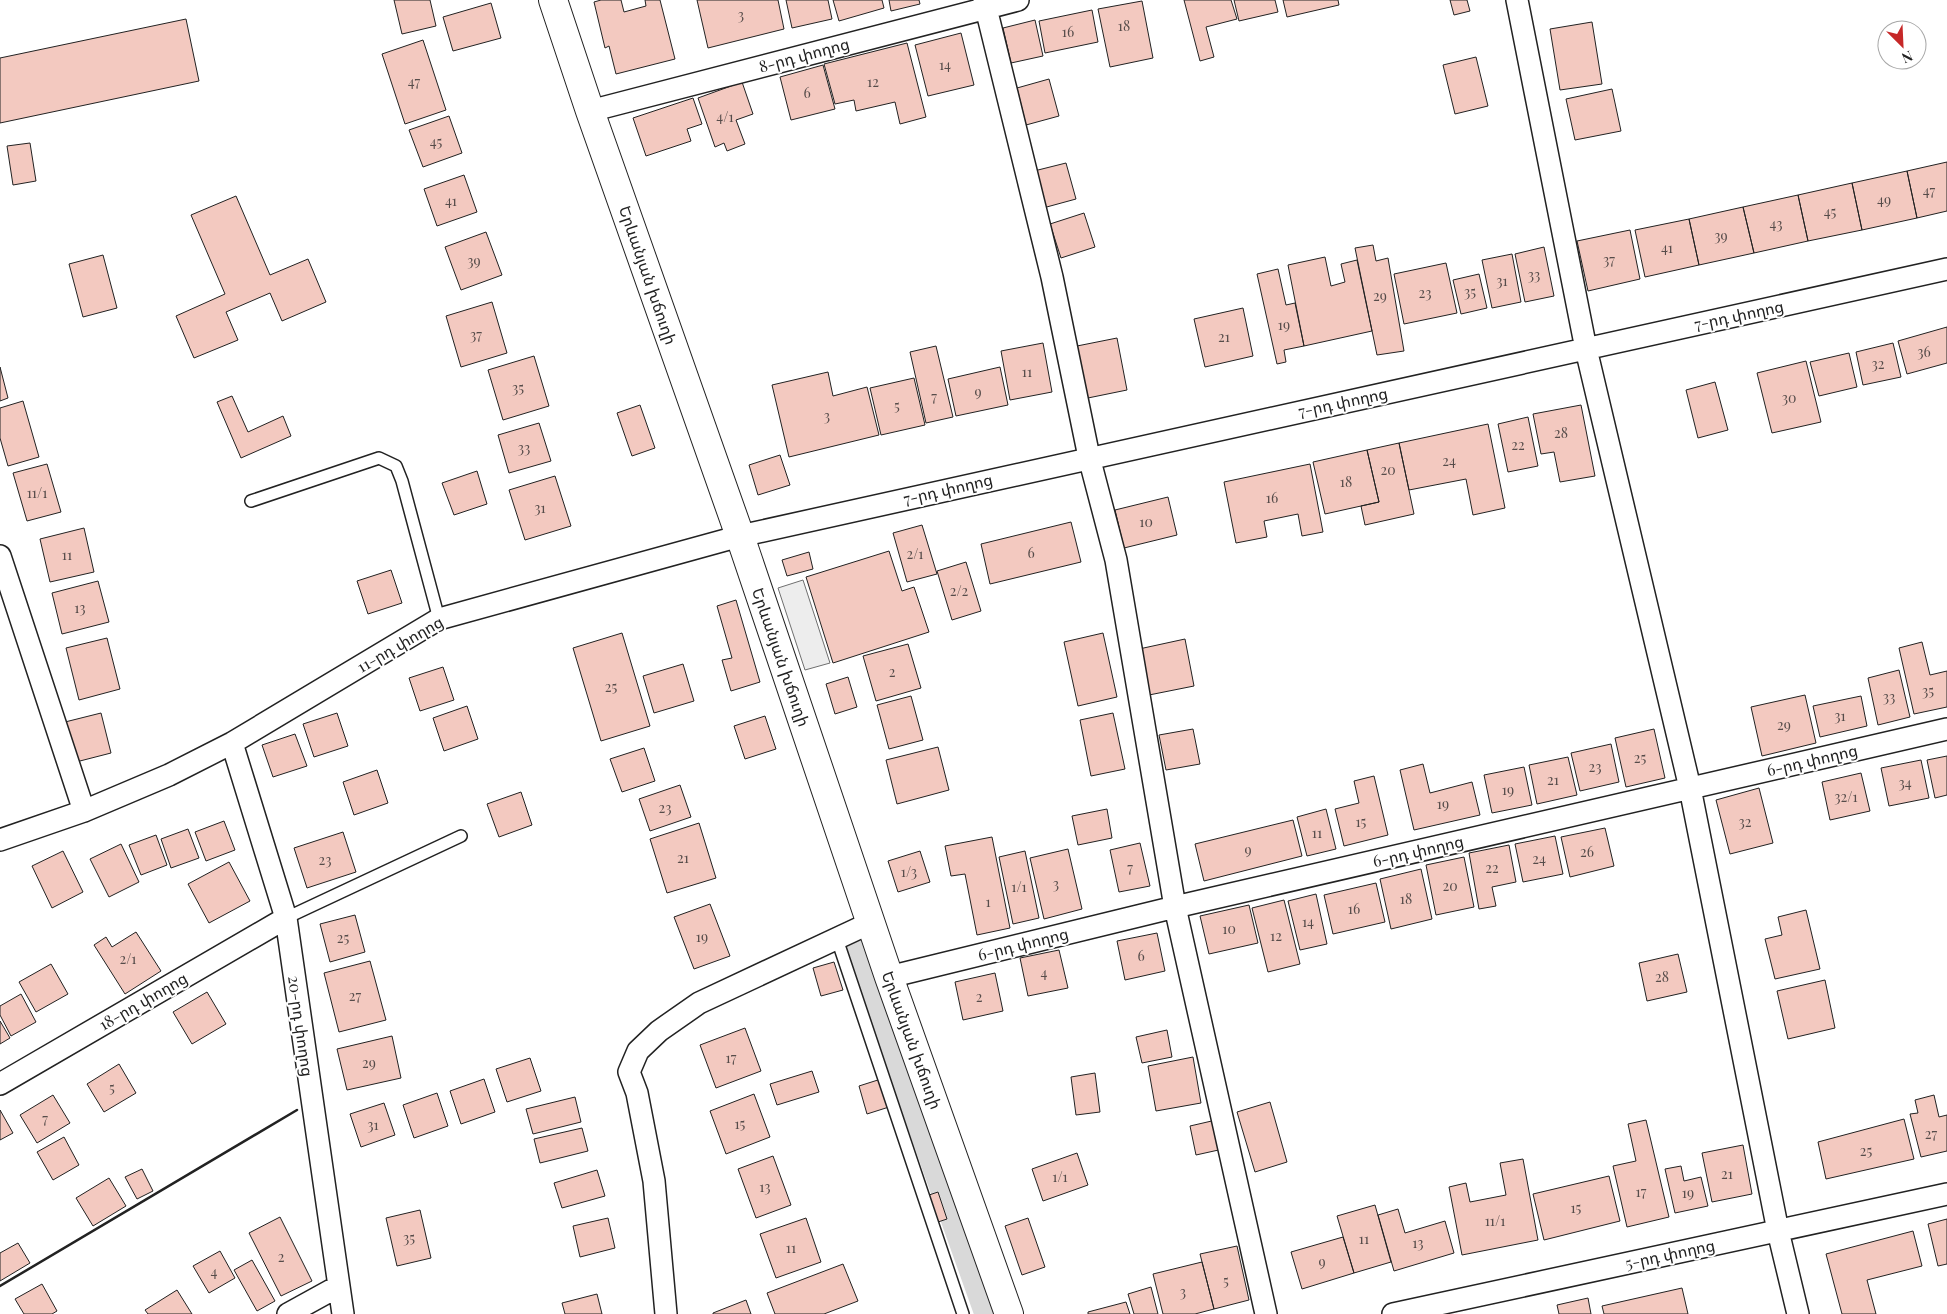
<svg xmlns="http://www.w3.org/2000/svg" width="1947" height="1314" viewBox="0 0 1947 1314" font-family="'Playfair Display','Noto Sans Armenian',serif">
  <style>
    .parking { fill: #ededed; stroke: #6f6f6f }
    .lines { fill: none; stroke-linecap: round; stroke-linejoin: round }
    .canal { stroke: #d9d9d9; stroke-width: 25 }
    .building { fill: #f3c9c0; stroke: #222 }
    .service-casing { stroke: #222; stroke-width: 14 }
    .minor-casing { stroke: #222; stroke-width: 24 }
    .primary-casing { stroke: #222; stroke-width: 30 }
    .service { stroke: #fff; stroke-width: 11 }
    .minor { stroke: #fff; stroke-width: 21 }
    .primary { stroke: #fff; stroke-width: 28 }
    .wall { stroke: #222; stroke-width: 2.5 }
    .labels { text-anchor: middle; stroke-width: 4; stroke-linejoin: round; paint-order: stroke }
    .number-label { font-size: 14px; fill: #564c4a }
    .street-label { font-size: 16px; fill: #222; stroke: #fff }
  </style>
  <rect width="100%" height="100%" fill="#fff"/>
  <path class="parking" d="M803,580L830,663L805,670L778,588Z"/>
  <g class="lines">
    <path class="canal" d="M855,943L987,1314"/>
  </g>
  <path class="building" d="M394,0H430L436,26L402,34Z
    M601,0H621L624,12L646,6L645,0H660L675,59L616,74L609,46L605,48L594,2Z
    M697,0H778L784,29L708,48Z
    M786,0H828L832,19L792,28Z
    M833,0H882L884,8L839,21Z
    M889,0H919L920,4L891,11Z
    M1184,0H1231L1237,19L1206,27L1214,57L1200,61Z
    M1234,0H1275L1278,12L1239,21Z
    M1283,0H1338L1339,5L1287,17Z
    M1450,0H1467L1470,11L1454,15Z
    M1142,1L1153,58L1110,67L1098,9Z
    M491,3L501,38L453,51L443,17Z
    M1092,10L1098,42L1045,53L1039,21Z
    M186,19L199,81L0,123V58Z
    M1035,20L1043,56L1011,63L1003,28Z
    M1592,22L1602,84L1560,90L1550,29Z
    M961,33L974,85L928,96L915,45Z
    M423,40L446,110L405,124L382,54Z
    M907,43L926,117L900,124L895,102L856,111L854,100L835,104L824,64Z
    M1476,57L1488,106L1455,114L1443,65Z
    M823,65L835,109L791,120L780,77Z
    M1049,79L1059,116L1026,125L1017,88Z
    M742,82L753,114L736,120L745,144L727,151L724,143L715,147L698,98Z
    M1612,89L1621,131L1575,140L1566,99Z
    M693,98L702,124L687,129L691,141L646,156L633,118Z
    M449,116L462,153L423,167L409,130Z
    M30,143L36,181L13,185L7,146Z
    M1947,162V211L1917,218L1907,171Z
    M1066,163L1076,199L1043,208L1034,171Z
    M1907,171L1917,218L1862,230L1852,183Z
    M464,175L477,212L437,226L424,189Z
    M1852,183L1862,230L1808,241L1798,195Z
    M1798,195L1808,241L1754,253L1743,207Z
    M236,196L270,275L308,259L326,302L282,321L270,293L226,312L238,340L194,358L176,316L225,294L191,215Z
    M1743,207L1754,253L1699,265L1689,219Z
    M1084,213L1095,247L1061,258L1050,224Z
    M1689,219L1699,265L1645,277L1635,230Z
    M1630,230L1640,279L1588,291L1577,241Z
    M486,232L502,275L461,290L445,247Z
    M1373,245L1376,261L1388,258L1404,351L1377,355L1355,248Z
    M1544,247L1554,296L1525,302L1515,254Z
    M1512,254L1521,302L1492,308L1482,260Z
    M103,255L117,308L83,317L69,264Z
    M1325,257L1331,286L1345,282L1341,264L1357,260L1372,331L1304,346L1288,265Z
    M1446,263L1457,313L1404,324L1394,274Z
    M1278,269L1286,305L1295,303L1304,346L1284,350L1286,362L1277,364L1257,274Z
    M1479,274L1487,308L1461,314L1453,280Z
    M492,302L507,353L461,367L446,316Z
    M1243,308L1253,356L1205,367L1194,319Z
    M1947,327V363L1907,374L1898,341Z
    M1117,338L1127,390L1083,399L1072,347Z
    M1043,343L1052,392L1010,400L1001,351Z
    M1893,343L1901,377L1863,385L1856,352Z
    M936,346L953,417L926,423L910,352Z
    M1849,353L1857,387L1819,396L1810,362Z
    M534,356L549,406L503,420L488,370Z
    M1806,361L1821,422L1772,433L1757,373Z
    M0,367L8,398L0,401Z
    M1000,367L1008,405L956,416L948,379Z
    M828,372L833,396L867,387L879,435L789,457L772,385Z
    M914,378L925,425L881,435L870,388Z
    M1715,382L1728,430L1698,438L1686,390Z
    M232,396L248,432L283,416L291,436L241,458L217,402Z
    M23,401L39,457L8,466L0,438V408Z
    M640,405L655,448L632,456L617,413Z
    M1581,405L1595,476L1560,482L1554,452L1541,454L1533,414Z
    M1528,417L1538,466L1508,472L1498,424Z
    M539,423L551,461L509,473L498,435Z
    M1488,424L1505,508L1473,515L1466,479L1409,490L1399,443Z
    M1399,443L1414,514L1365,525L1361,506L1379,502L1367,450Z
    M1367,450L1379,502L1325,514L1313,462Z
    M780,455L790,485L758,495L749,465Z
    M47,464L61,512L27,521L13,473Z
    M1310,464L1323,532L1302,536L1298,514L1264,521L1267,537L1236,543L1224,482Z
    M477,471L487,504L454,515L442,483Z
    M555,476L571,526L525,540L509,490Z
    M1168,497L1177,535L1124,548L1115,510Z
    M1071,522L1081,562L990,584L981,544Z
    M922,525L937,574L907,582L893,533Z
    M84,528L94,572L50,582L40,539Z
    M889,551L902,591L914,587L929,632L833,663L806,577Z
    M809,552L813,569L787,576L782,560Z
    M966,562L981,611L952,620L937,571Z
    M391,570L402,603L368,614L357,581Z
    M98,581L109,622L62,634L52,593Z
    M736,600L760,682L731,691L722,660L732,658L717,606Z
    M622,633L650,726L601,741L573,648Z
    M1103,633L1117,697L1078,706L1064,642Z
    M107,638L120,689L79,700L66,648Z
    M1185,639L1194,686L1149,695L1139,649Z
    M1922,642L1930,675L1947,671V707L1914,714L1899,648Z
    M908,644L921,688L876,701L863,656Z
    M683,664L694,701L654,713L643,676Z
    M443,667L454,700L420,711L409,678Z
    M1899,670L1910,717L1878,725L1868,678Z
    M848,677L857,707L835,714L826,684Z
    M1805,695L1816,743L1762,756L1751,707Z
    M911,696L923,740L889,749L877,705Z
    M1861,696L1867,726L1820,737L1813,706Z
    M467,706L478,739L444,751L433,718Z
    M101,713L111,753L76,762L65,722Z
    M337,713L348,746L314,757L303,724Z
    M1113,713L1125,769L1091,776L1080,720Z
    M765,716L776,749L745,759L734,726Z
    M1193,729L1200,764L1166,770L1159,735Z
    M1654,729L1665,778L1626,787L1615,738Z
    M295,734L307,766L273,777L262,745Z
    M1611,744L1619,782L1580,791L1571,753Z
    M938,747L949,790L897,804L886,760Z
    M644,748L655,781L622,792L610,759Z
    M1947,756V795L1935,798L1927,760Z
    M1568,757L1577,795L1537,804L1529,765Z
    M1921,760L1929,798L1889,806L1881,768Z
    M1423,764L1430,793L1472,782L1480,815L1414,830L1400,770Z
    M1524,767L1532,805L1492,813L1484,775Z
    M377,770L388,803L354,815L343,782Z
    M1861,773L1870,811L1830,820L1822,782Z
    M1374,776L1388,835L1344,846L1335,809L1359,803L1354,781Z
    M680,785L691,817L650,831L639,799Z
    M1759,788L1773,843L1730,854L1716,800Z
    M521,792L532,825L499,837L487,804Z
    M1107,809L1112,838L1078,845L1072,816Z
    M1326,809L1336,849L1307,856L1297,817Z
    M1293,820L1302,856L1204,881L1195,844Z
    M224,821L235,850L206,861L195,832Z
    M699,823L716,878L667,893L650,839Z
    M1605,828L1614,866L1570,877L1561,837Z
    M188,829L199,858L171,868L161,839Z
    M343,832L356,872L307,888L294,848Z
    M156,835L167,865L141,875L129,845Z
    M1555,836L1563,874L1523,882L1515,844Z
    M992,837L1010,928L977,935L965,874L951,876L945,846Z
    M1140,843L1150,886L1119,892L1110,850Z
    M121,844L139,882L109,897L90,859Z
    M1509,845L1516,882L1492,887L1496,906L1479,909L1469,853Z
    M1068,849L1082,909L1044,919L1030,858Z
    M63,851L83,892L52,908L32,866Z
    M920,851L930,882L898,892L888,861Z
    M1025,851L1039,918L1013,924L999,857Z
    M1464,857L1474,907L1436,915L1426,865Z
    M229,862L250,901L209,923L188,884Z
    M1421,869L1432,919L1391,929L1380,879Z
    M1376,883L1385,922L1333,934L1324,895Z
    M1316,894L1327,944L1300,950L1288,901Z
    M1284,900L1300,964L1268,972L1252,908Z
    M710,904L730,956L694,969L674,917Z
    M1249,905L1258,943L1209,954L1200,916Z
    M1806,910L1820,969L1775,979L1765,939L1782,935L1778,917Z
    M355,915L365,952L330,962L320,924Z
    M136,932L161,971L125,994L94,945L106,937L112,947Z
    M1157,933L1165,971L1125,980L1117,941Z
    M1059,950L1068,988L1028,996L1020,958Z
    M1678,954L1687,992L1647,1001L1639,963Z
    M370,961L386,1020L339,1032L324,973Z
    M834,962L843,990L821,996L813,968Z
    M51,964L68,994L36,1012L19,982Z
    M995,973L1003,1011L963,1020L955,982Z
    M1825,980L1835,1028L1788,1039L1777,991Z
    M207,992L226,1024L192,1044L173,1012Z
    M21,994L36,1022L11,1036L0,1015V1006Z
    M0,1021L10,1038L0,1044Z
    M745,1028L761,1071L716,1088L700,1045Z
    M1167,1030L1172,1057L1142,1063L1136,1037Z
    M392,1036L401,1078L347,1090L337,1049Z
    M1193,1057L1201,1103L1156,1111L1148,1066Z
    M530,1058L541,1091L507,1102L496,1069Z
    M119,1064L136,1093L104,1112L87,1084Z
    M812,1071L819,1092L777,1105L770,1084Z
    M1095,1073L1100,1112L1076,1115L1071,1077Z
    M484,1079L495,1112L461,1124L450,1091Z
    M881,1079L889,1107L867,1114L859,1086Z
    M437,1093L448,1126L414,1138L403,1105Z
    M754,1094L770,1137L726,1154L710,1111Z
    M53,1095L70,1123L37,1143L20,1115Z
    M1934,1095L1939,1117L1947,1115V1151L1921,1157L1910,1114L1918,1113L1915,1100Z
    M575,1097L581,1122L533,1134L526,1109Z
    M1270,1102L1287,1162L1255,1172L1237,1112Z
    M384,1103L395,1135L361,1147L350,1114Z
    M0,1110L13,1133L0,1140Z
    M1904,1119L1914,1159L1826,1179L1818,1142Z
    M1216,1120L1223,1149L1196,1155L1190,1126Z
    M1646,1120L1669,1217L1627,1227L1613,1166L1636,1161L1628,1124Z
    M582,1128L588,1151L540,1163L534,1139Z
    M64,1137L79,1165L53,1180L37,1152Z
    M1743,1145L1752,1194L1712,1202L1702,1153Z
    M1077,1153L1088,1185L1043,1201L1032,1169Z
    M773,1156L791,1205L756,1218L738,1169Z
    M1523,1159L1538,1240L1462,1255L1449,1187L1466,1183L1470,1202L1506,1195L1500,1163Z
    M1681,1166L1684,1181L1701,1177L1708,1206L1675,1213L1665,1169Z
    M142,1169L153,1191L137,1199L125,1177Z
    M597,1170L605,1196L562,1208L554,1183Z
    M1609,1176L1620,1221L1544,1240L1533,1194Z
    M109,1178L126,1206L93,1226L76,1198Z
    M938,1192L947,1219L935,1223L926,1196Z
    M1375,1205L1391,1262L1354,1273L1337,1216Z
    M1398,1209L1405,1233L1445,1221L1454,1253L1394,1271L1378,1215Z
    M420,1210L431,1258L397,1266L386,1218Z
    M280,1217L312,1281L281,1296L249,1233Z
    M608,1218L615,1248L580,1257L573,1226Z
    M806,1218L821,1262L776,1278L760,1234Z
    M1028,1218L1045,1267L1022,1275L1005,1226Z
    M1947,1219V1264L1938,1266L1928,1224Z
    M1913,1231L1922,1266L1867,1280L1876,1314H1842L1826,1254Z
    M1343,1237L1354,1273L1302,1289L1291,1252Z
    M18,1243L30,1263L0,1281V1253Z
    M1237,1246L1249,1300L1214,1309L1200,1254Z
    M220,1251L235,1278L209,1293L193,1266Z
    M252,1260L275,1301L257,1311L234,1270Z
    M1202,1262L1214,1309L1195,1314H1163L1153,1274Z
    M843,1264L858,1301L824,1314H775L767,1293Z
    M42,1284L57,1311L52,1314H24L15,1299Z
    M1151,1287L1158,1314H1134L1128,1294Z
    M1682,1288L1688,1314H1604L1602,1306Z
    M177,1290L192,1314H148L145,1310Z
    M597,1294L602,1314H565L562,1303Z
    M1588,1298L1591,1314H1559L1557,1305Z
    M746,1300L751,1314H713V1313Z
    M1126,1302L1130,1314H1088V1312Z"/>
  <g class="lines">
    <g class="service-casing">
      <path id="service" d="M251,501L379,458L396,466L402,481L439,619
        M286,918L461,836
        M837,939L963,1314"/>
    </g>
    <g class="minor-casing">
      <path id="minor" d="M984,0L1052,277L1089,457L1116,560L1175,907L1266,1314
        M1517,0L1586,349L1690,788L1778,1231L1798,1314
        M590,111L1018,0
        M0,556L84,811
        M232,743L286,918L343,1314
        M0,840L84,811L169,775L232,743L439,619L740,536L1947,269
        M889,977L1175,907L1947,729
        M0,1084L286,918
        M288,1314L337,1287
        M666,1314L654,1181L637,1093L629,1072L638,1051L659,1031L699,1003L870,923
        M1393,1314L1947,1194"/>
    </g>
    <g class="primary-casing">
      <path id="primary" d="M553,0L590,111L740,536L889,977L1009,1314"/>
    </g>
    <use href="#service" class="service"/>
    <use href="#minor" class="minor"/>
    <use href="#primary" class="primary"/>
    <path class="wall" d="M0,1286L297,1110"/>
  </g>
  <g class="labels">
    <g class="number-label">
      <text x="741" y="20">3</text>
      <text x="1124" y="31">18</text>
      <text x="1068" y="37">16</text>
      <text x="945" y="70">14</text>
      <text x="414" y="87">47</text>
      <text x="873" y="87">12</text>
      <text x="807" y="98">6</text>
      <text x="725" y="122">4/1</text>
      <text x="436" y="147">45</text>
      <text x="1929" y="196">47</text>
      <text x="1884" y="205">49</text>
      <text x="451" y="206">41</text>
      <text x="1830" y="217">45</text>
      <text x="1776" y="229">43</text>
      <text x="1721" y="241">39</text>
      <text x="1667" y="253">41</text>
      <text x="1609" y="265">37</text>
      <text x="474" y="266">39</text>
      <text x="1534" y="280">33</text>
      <text x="1502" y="286">31</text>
      <text x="1470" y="297">35</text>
      <text x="1425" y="298">23</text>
      <text x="1380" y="301">29</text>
      <text x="1284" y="330">19</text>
      <text x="476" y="340">37</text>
      <text x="1224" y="342">21</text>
      <text x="1924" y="357">36</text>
      <text x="1878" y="369">32</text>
      <text x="1027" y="377">11</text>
      <text x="518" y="393">35</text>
      <text x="978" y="397">9</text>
      <text x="934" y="402">7</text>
      <text x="1789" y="403">30</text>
      <text x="897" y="411">5</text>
      <text x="827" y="421">3</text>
      <text x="1561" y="438">28</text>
      <text x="1518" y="450">22</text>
      <text x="524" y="453">33</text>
      <text x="1449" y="466">24</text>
      <text x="1388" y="475">20</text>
      <text x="1346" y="487">18</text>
      <text x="37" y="498">11/1</text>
      <text x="1272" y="503">16</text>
      <text x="540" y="513">31</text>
      <text x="1146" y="527">10</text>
      <text x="1031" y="558">6</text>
      <text x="915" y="559">2/1</text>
      <text x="67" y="560">11</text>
      <text x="959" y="596">2/2</text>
      <text x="80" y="613">13</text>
      <text x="892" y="677">2</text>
      <text x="611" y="692">25</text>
      <text x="1928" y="696">35</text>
      <text x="1889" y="702">33</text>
      <text x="1840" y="721">31</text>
      <text x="1784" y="730">29</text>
      <text x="1640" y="763">25</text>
      <text x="1595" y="772">23</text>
      <text x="1553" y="785">21</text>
      <text x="1905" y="788">34</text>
      <text x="1508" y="795">19</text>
      <text x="1846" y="802">32/1</text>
      <text x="1443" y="809">19</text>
      <text x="665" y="813">23</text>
      <text x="1361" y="827">15</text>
      <text x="1745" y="827">32</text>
      <text x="1317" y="838">11</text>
      <text x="1248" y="855">9</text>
      <text x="1587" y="857">26</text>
      <text x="683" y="863">21</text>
      <text x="1539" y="864">24</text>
      <text x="325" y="865">23</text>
      <text x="1130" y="873">7</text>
      <text x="1492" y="873">22</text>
      <text x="909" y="877">1/3</text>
      <text x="1056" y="889">3</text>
      <text x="1450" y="891">20</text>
      <text x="1019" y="892">1/1</text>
      <text x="1406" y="904">18</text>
      <text x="988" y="907">1</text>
      <text x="1354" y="914">16</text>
      <text x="1308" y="927">14</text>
      <text x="1229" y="934">10</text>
      <text x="1276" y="941">12</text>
      <text x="702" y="942">19</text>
      <text x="343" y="943">25</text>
      <text x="1141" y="961">6</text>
      <text x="128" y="964">2/1</text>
      <text x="1044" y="978">4</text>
      <text x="1662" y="982">28</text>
      <text x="355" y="1001">27</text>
      <text x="979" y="1002">2</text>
      <text x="731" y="1063">17</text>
      <text x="369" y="1068">29</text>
      <text x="112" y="1093">5</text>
      <text x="45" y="1124">7</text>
      <text x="740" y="1129">15</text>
      <text x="373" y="1130">31</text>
      <text x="1931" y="1139">27</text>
      <text x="1866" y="1156">25</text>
      <text x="1727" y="1179">21</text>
      <text x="1060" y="1182">1/1</text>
      <text x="765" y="1192">13</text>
      <text x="1641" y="1197">17</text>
      <text x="1688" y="1198">19</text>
      <text x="1576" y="1213">15</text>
      <text x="1495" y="1226">11/1</text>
      <text x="409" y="1243">35</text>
      <text x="1364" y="1244">11</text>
      <text x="1418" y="1248">13</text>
      <text x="791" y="1253">11</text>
      <text x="281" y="1262">2</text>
      <text x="1322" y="1267">9</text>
      <text x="214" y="1277">4</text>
      <text x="1226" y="1286">5</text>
      <text x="1183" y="1297">3</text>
    </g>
    <g class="street-label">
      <text transform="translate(804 55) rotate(-15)" y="6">8-րդ փողոց</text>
      <text transform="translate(648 275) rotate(71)" y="6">Երևանյան խճուղի</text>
      <text transform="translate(1739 315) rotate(-12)" y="6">7-րդ փողոց</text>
      <text transform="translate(1343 402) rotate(-12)" y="6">7-րդ փողոց</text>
      <text transform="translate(948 489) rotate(-13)" y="6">7-րդ փողոց</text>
      <text transform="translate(400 644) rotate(-30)" y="6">11-րդ փողոց</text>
      <text transform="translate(781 657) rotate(71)" y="6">Երևանյան խճուղի</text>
      <text transform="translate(1812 760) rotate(-13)" y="6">6-րդ փողոց</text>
      <text transform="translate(1418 851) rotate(-13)" y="6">6-րդ փողոց</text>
      <text transform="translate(1023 944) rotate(-14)" y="6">6-րդ փողոց</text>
      <text transform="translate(143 1001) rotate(-30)" y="6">18-րդ փողոց</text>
      <text transform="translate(301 1026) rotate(82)" y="6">20-րդ փողոց</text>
      <text transform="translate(912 1040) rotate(70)" y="6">Երևանյան խճուղի</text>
      <text transform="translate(1670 1254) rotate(-12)" y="6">5-րդ փողոց</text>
    </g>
  </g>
  <g transform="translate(1902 45) rotate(156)"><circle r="24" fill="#ffffff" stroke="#a7a7a7"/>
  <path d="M0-4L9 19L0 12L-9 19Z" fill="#c62828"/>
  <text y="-8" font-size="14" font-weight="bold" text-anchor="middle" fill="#222222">N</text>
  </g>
</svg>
